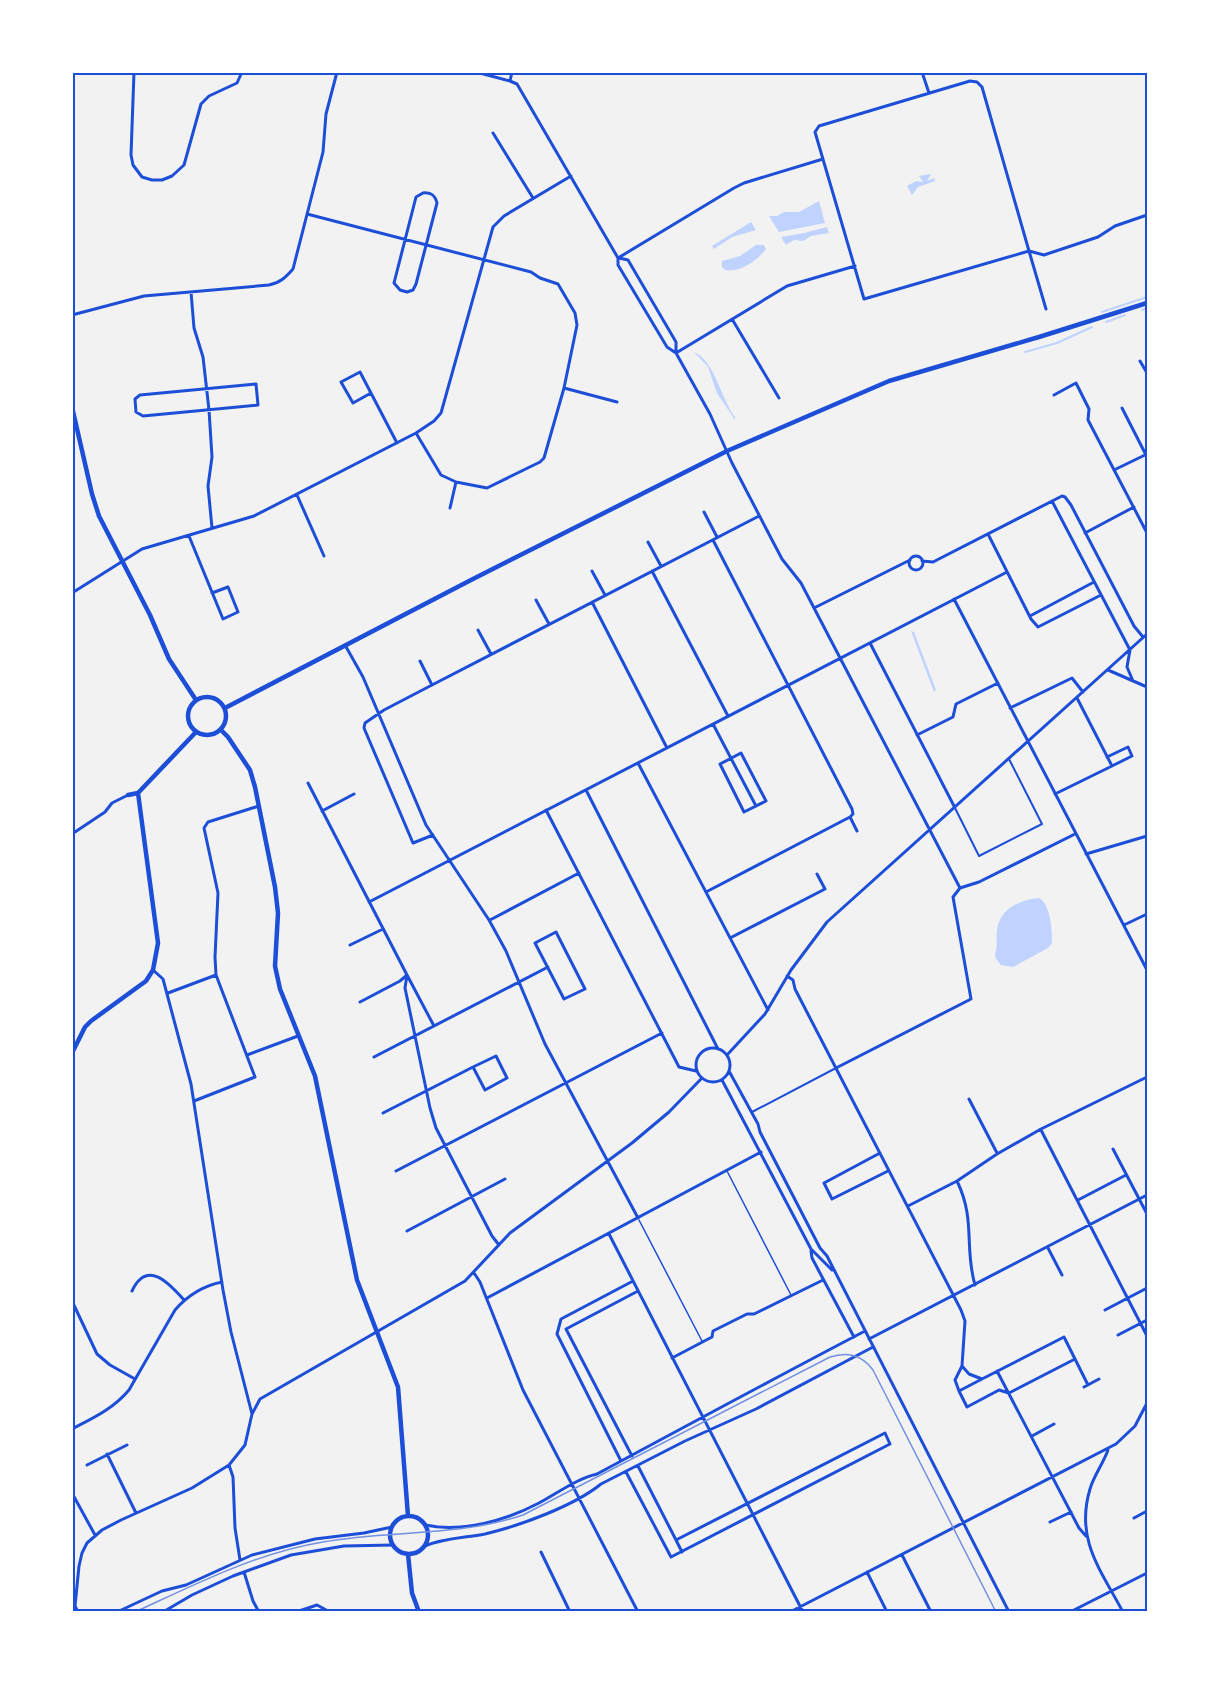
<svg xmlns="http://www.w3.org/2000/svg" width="1219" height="1684" viewBox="0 0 1219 1684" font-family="'Asap Condensed',sans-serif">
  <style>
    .water { fill: #bfd3fe }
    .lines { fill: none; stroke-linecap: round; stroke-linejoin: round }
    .stream { stroke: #bfd3fe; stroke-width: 2 }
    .service { stroke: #1d4ed8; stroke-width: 1.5 }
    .pedestrian { stroke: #1d4ed8; stroke-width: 2 }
    .minor { stroke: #1d4ed8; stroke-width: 3 }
    .tertiary { stroke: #1d4ed8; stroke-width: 4.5 }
    .secondary { stroke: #1d4ed8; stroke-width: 4.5 }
    .tram { stroke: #7290e2; stroke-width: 1.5 }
    .neatline { fill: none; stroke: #1d4ed8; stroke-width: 2 }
  </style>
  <rect width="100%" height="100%" fill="#f2f2f2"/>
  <path class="water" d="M931,174L927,181L934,178L935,181L918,187L912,195L907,186L916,181L923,182L919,176Z
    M819,201L825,223L779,232L769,216H777L784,212H799Z
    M751,222L756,230L732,237L714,249L712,246Z
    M827,227L829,233L811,236L803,241L794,240L786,245L781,237L804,233Z
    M756,245H764L766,249C757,261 740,273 725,270L722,267V261L740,256Z
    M694,352C715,361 721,399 735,417V420L717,393L708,367Z
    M911,631L914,632L936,690L934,692Z
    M1039,898C1051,904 1052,931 1052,943L1048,948L1013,967L1001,965L996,959L995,954C998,945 996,939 997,930C1000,908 1020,900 1039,898Z"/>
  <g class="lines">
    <path class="stream" d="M1142,310L1147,308
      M1102,312L1147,297
      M1106,322L1125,315
      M1025,352L1057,343L1092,327"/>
    <path class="service" d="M727,1171L791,1295
      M639,1220L702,1341"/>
    <path class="pedestrian" d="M955,808L979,856L1042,824L1009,759
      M752,1112L836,1068"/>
    <path class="minor" d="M134,72L131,155L133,165L142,177L152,180H162L172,176L184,165L201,104L209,96L237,83L242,72
      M476,72L510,81
      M512,72L510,81L517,84L618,258V265L667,347L676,353L710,414L732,463L771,538L782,559L801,583L960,888
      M922,72L929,93
      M970,81L977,82L982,87L1029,251L864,299L815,132L819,126Z
      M493,133L533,198
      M423,193C431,192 435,195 437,203L416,284L413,290L407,292L400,290L394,283L416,197Z
      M307,214L531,272L540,278L558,284L575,313L577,325L564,388L544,458L540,462L487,488L456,482L441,475L416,433
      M1029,251L1044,255L1098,237L1115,226L1147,215
      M1029,251L1046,309
      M618,258L734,188L744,183L823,159
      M619,258L628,260L676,342V353
      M191,292L194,328L203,357L209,410L212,457L208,486L212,528
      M72,315L144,296L269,285C280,283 286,277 293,269L323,152L326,114L337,72
      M732,319L779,398
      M676,353L787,286L855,266
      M1140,361L1147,373
      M1147,382V384
      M256,384L258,405L143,416L136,412L135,399L140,395Z
      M564,388L617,402
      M371,393L353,403L341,382L360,372L397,443
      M1054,395L1076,383L1089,409L1088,420L1147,533
      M1122,408L1146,455
      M1114,470L1145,455
      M297,495L324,556
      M1052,501L1130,650L1127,667L1133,681
      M450,508L456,482
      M704,512L717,537
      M1085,533L1134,507
      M988,534L1031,619L1038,627L1101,595
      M189,536L223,619L238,612L228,587L212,593
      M713,540L852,809L853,814L850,817L857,831
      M648,542L661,566
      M909 563a7 7 0 1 1 14 0a7 7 0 1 1-14 0Z
      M922,561L933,562L1062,496L1065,497L1071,505L1134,626L1143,637
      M592,571L605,595
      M652,571L728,716
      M72,593L142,549L254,516L416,433L434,421L441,413L493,227L504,216L571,176
      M954,599L1147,970
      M536,600L549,624
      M592,602L667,748
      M814,608L910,560
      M1030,616L1094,582
      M478,630L491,654
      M870,643L954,806
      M345,645L363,677L426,825L489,920L506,951L545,1044L638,1218
      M420,661L432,685
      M1108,670L1147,687
      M1010,708L1072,678L1083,692
      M713,724L756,806
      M917,735L953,717L956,704L998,683
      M741,753L766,801L744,812L720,764Z
      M1107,757L1128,747L1132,756L1112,766
      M638,763L768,1010
      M308,783L407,975L405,988L430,1108L436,1128L492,1236L499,1245
      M586,790L718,1049
      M1055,794L1112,766L1077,698
      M546,810L679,1067L696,1071
      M322,811L354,794
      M72,834L105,812L112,803L128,795
      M433,835L413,843L364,728L365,723L384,710L432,685L759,516
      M1086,854L1147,836
      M706,892L850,817
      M369,902L1007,572
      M490,920L579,873
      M1124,925L1147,914
      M556,932L585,989L564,999L535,943Z
      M730,938L825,889L817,874
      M350,945L383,929
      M787,976L793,980L795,989L961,1310L965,1321L962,1366L969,1374L982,1379L1064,1337L1075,1359L1009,1393L999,1390L967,1407L959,1391L982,1379
      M168,993L216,975
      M360,1002L400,981L407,975L434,1026
      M696 1065a17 17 0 1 1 34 0a17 17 0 1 1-34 0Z
      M247,1055L298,1036
      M727,1055L765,1014L791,970L827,922L1147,634
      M374,1057L548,967
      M836,1068L971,999L953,897L960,888L979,882L1075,834
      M729,1071L758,1124L760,1132L820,1248L827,1256L1009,1612
      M722,1080L811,1249L832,1270
      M969,1099L997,1153
      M194,1101L255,1077L216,975L215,957L218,893L204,828L208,822L259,806
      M383,1113L473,1067L485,1090L507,1078L496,1056L473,1067
      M1041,1130L1147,1336
      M1113,1149L1147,1214
      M880,1153L824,1183L832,1199L888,1171
      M396,1171L662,1033
      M957,1181C976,1220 964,1248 975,1285
      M1078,1200L1126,1175
      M908,1206L957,1181L997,1154L1041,1129L1147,1077
      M407,1231L505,1179
      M609,1234L803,1612
      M1048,1248L1062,1275
      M811,1251L812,1258L854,1337
      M474,1273L480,1282L523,1390L638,1612
      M132,1291C147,1259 169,1283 184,1300
      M487,1298L761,1152
      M72,1301L97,1354L110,1365L135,1379
      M1105,1310L1147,1288
      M1118,1335L1147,1320
      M869,1339L1147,1195
      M672,1358L712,1337L713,1331L747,1314H754L823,1280
      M1075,1359L1088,1385
      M997,1371L1079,1528L1086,1536
      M1084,1387L1099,1379
      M959,1391L955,1380L962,1366
      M252,1414L260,1399L465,1281L510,1233L632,1143L669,1112L701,1079
      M72,1429C93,1418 113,1409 129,1390L175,1310C188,1295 202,1286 222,1282
      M1032,1436L1054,1424
      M1108,1450C1103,1464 1094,1475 1090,1489C1075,1539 1100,1569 1123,1612
      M107,1454L136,1513
      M632,1456L566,1329L638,1291
      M621,1461L557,1334L561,1319L633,1281
      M87,1465L127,1445
      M229,1465L233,1477L235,1528L240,1560
      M626,1472L671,1557L890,1444L885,1433L676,1540L638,1466
      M72,1493L95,1535
      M1134,1518L1147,1511
      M1050,1522L1071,1512
      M425,1525C462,1533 507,1520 539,1503C558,1493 576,1479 597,1474C686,1426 775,1378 865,1331
      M676,1540L682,1552
      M425,1546C444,1538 465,1538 485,1534C519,1526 574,1506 601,1484L685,1441L756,1409L873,1347
      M541,1552L570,1612
      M902,1555L931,1612
      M244,1572L253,1601L259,1612
      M867,1572L887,1612
      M75,1606L78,1612
      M1074,1610L1147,1573
      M72,1612L75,1606L79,1566L82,1553L87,1543L102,1530L121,1520L192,1488L229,1465L245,1445L252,1414L231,1332L223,1290L191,1084L163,979L153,970
      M117,1612L162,1591L186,1585L252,1555L315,1539L364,1533L392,1527
      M163,1612L192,1595L233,1576L291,1555L344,1546L393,1545
      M296,1612L317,1605L330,1612
      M790,1612L1116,1444L1135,1426L1147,1403"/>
    <path class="tertiary" d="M225,708L471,580L727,451L889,381L1039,337L1147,303
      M128,795L138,793
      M72,1053L85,1027L91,1021L146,981L153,970L158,943L138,793L196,732"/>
    <path class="secondary" d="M72,407L92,494L99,516L150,615L169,659L196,700
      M188 716a19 19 0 1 1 38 0a19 19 0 1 1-38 0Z
      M221,730L228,737L250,770L255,787L275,887L278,913L275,966L280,989L315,1076L357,1280L398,1387L408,1516
      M390 1535a19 19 0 1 1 38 0a19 19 0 1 1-38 0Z
      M408,1554L412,1593L419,1612"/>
    <path class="tram" d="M135,1612C196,1584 256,1553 323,1542C390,1530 458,1537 523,1515L830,1357C848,1351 862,1355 873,1370L996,1612"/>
  </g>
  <rect width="1219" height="1684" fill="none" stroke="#ffffff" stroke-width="147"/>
  <rect x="74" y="74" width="1072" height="1536" class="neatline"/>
</svg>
